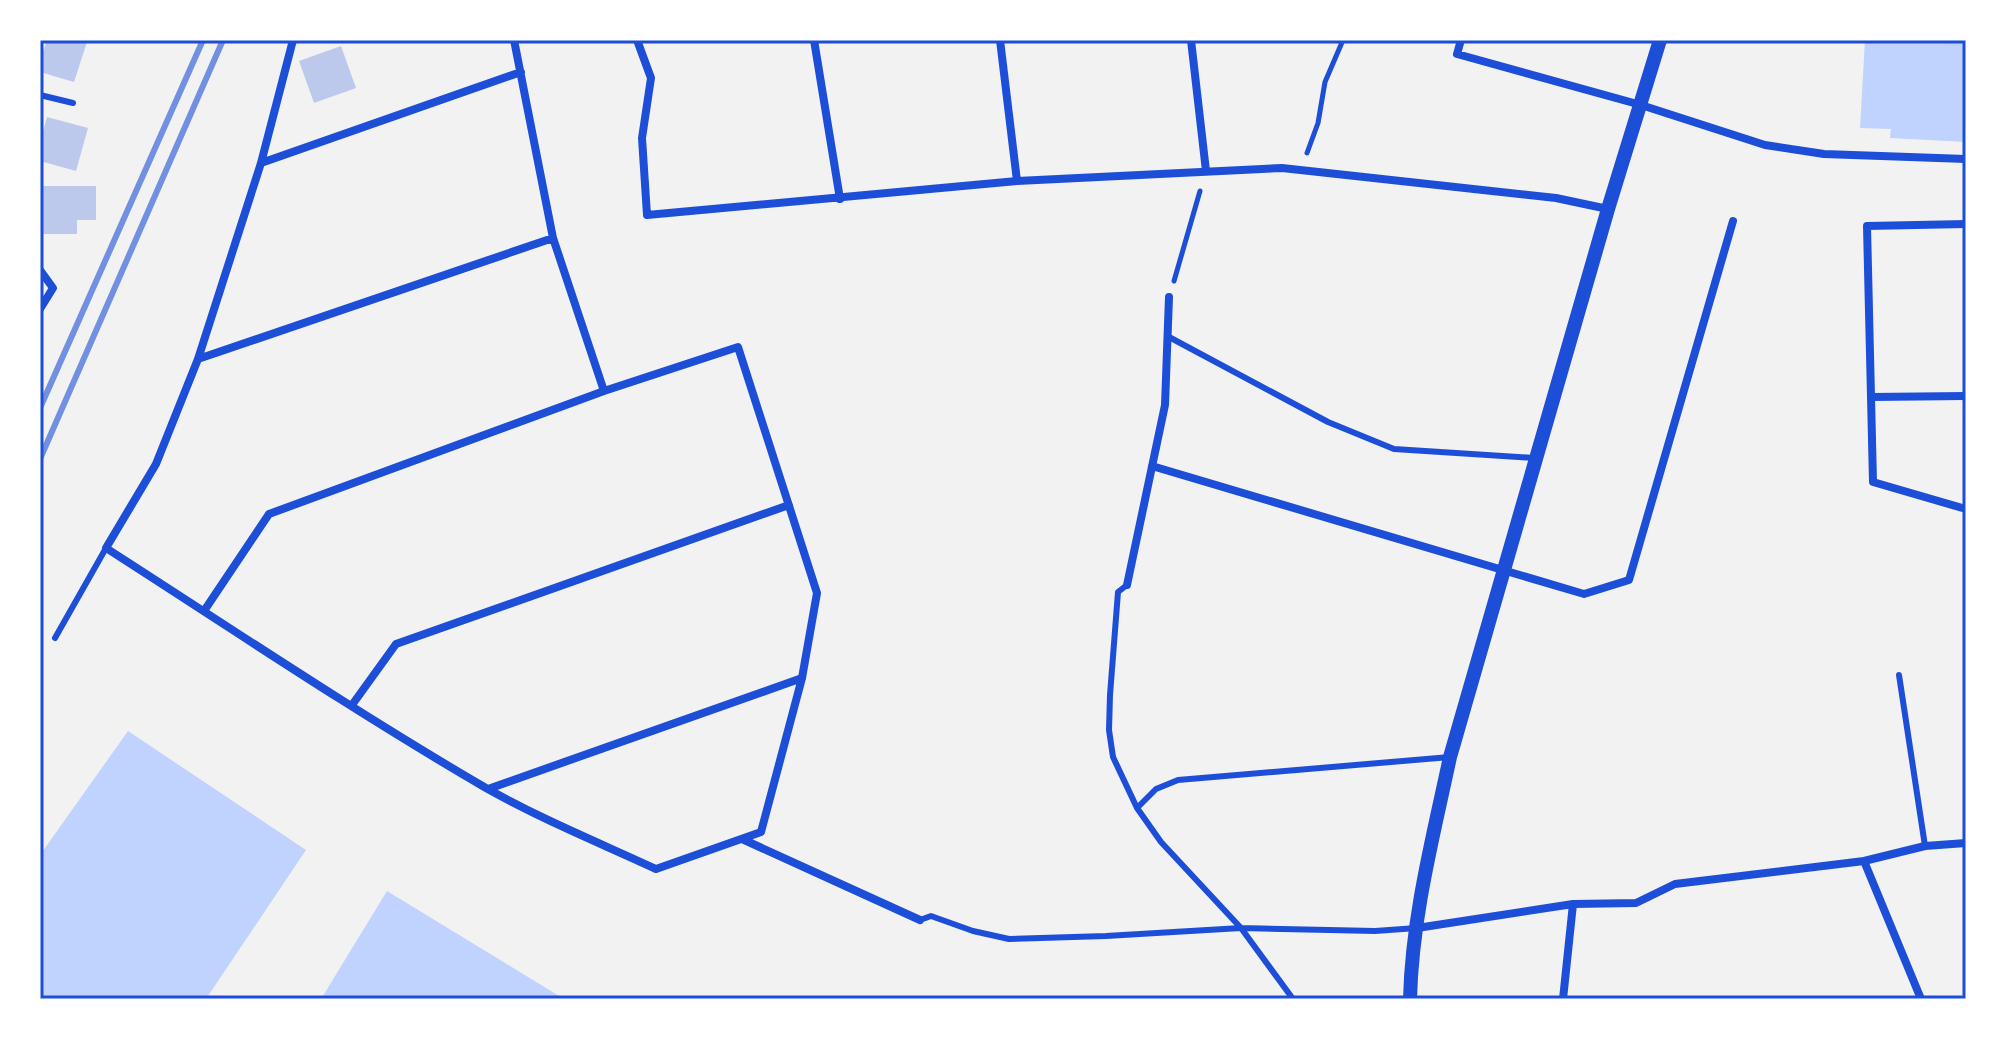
<svg xmlns="http://www.w3.org/2000/svg" width="2006" height="1039" viewBox="0 0 2006 1039" font-family="'Public Sans',sans-serif">
  <style>
    .water { fill: #bfd3fe }
    .building { fill: #bdc9ec }
    .lines { fill: none; stroke-linecap: round; stroke-linejoin: round }
    .path { stroke: #1d4ed8; stroke-width: 5 }
    .service { stroke: #1d4ed8; stroke-width: 6 }
    .minor { stroke: #1d4ed8; stroke-width: 8 }
    .tertiary { stroke: #1d4ed8; stroke-width: 14 }
    .rail { stroke: #7290e2; stroke-width: 6 }
    .neatline { fill: none; stroke: #1d4ed8; stroke-width: 3 }
  </style>
  <rect width="100%" height="100%" fill="#f2f2f2"/>
  <path class="water" d="M1865,40H1966V142L1890,138L1891,129L1860,128Z
    M128,731L306,850L206,999H40V855Z
    M387,891L564,999H321Z"/>
  <path class="building" d="M47,40L87,42L74,82L40,72V61Z
    M341,46L356,88L314,103L299,61Z
    M47,117L88,128L76,171L40,161V143Z
    M41,186H96V220H77V234H41Z"/>
  <g class="lines">
    <path class="path" d="M1307,153L1318,123L1325,82L1343,40
      M1174,281L1200,191"/>
    <path class="service" d="M40,95L73,103
      M1169,337L1328,422L1394,449L1534,458
      M1127,585L1118,592L1110,695L1109,730L1113,757L1137,808L1161,842L1241,928L1293,999
      M55,638L106,548
      M1899,675L1925,846
      M1137,808L1156,789L1178,780L1450,757
      M920,920L931,916L973,931L1009,939L1106,936L1241,928L1375,931L1417,928"/>
    <path class="minor" d="M514,40L553,238L604,391
      M637,40L651,78L642,138L647,215L1017,181L1282,168L1556,198L1608,209
      M814,40L840,199
      M1000,40L1017,181
      M1191,40L1206,171
      M1461,40L1457,54L1641,105L1765,145L1824,154L1966,159
      M261,163L521,72
      M1966,224L1867,226L1873,482L1966,509
      M40,270L53,288L40,309
      M198,359L553,238
      M1871,397L1966,396
      M1152,466L1584,594L1629,580L1733,221
      M1127,585L1165,405L1169,297
      M204,611L269,514L604,391L738,347L817,593L802,678L761,832L656,869C600,843 541,819 486,788C357,713 232,629 106,548L156,464L198,359L261,163L293,40
      M352,705L396,644L789,505
      M488,789L802,678
      M742,839L920,920
      M1864,861L1921,999
      M1417,928L1573,904L1636,903L1675,884L1864,861L1925,846L1966,843
      M1563,999L1573,904"/>
    <path class="tertiary" d="M1410,999C1412,917 1433,837 1450,757L1608,209L1660,40"/>
    <path class="rail" d="M40,408L203,40
      M40,459L223,40"/>
  </g>
  <rect width="2006" height="1039" fill="none" stroke="#ffffff" stroke-width="84"/>
  <rect x="42" y="42" width="1922" height="955" class="neatline"/>
</svg>
